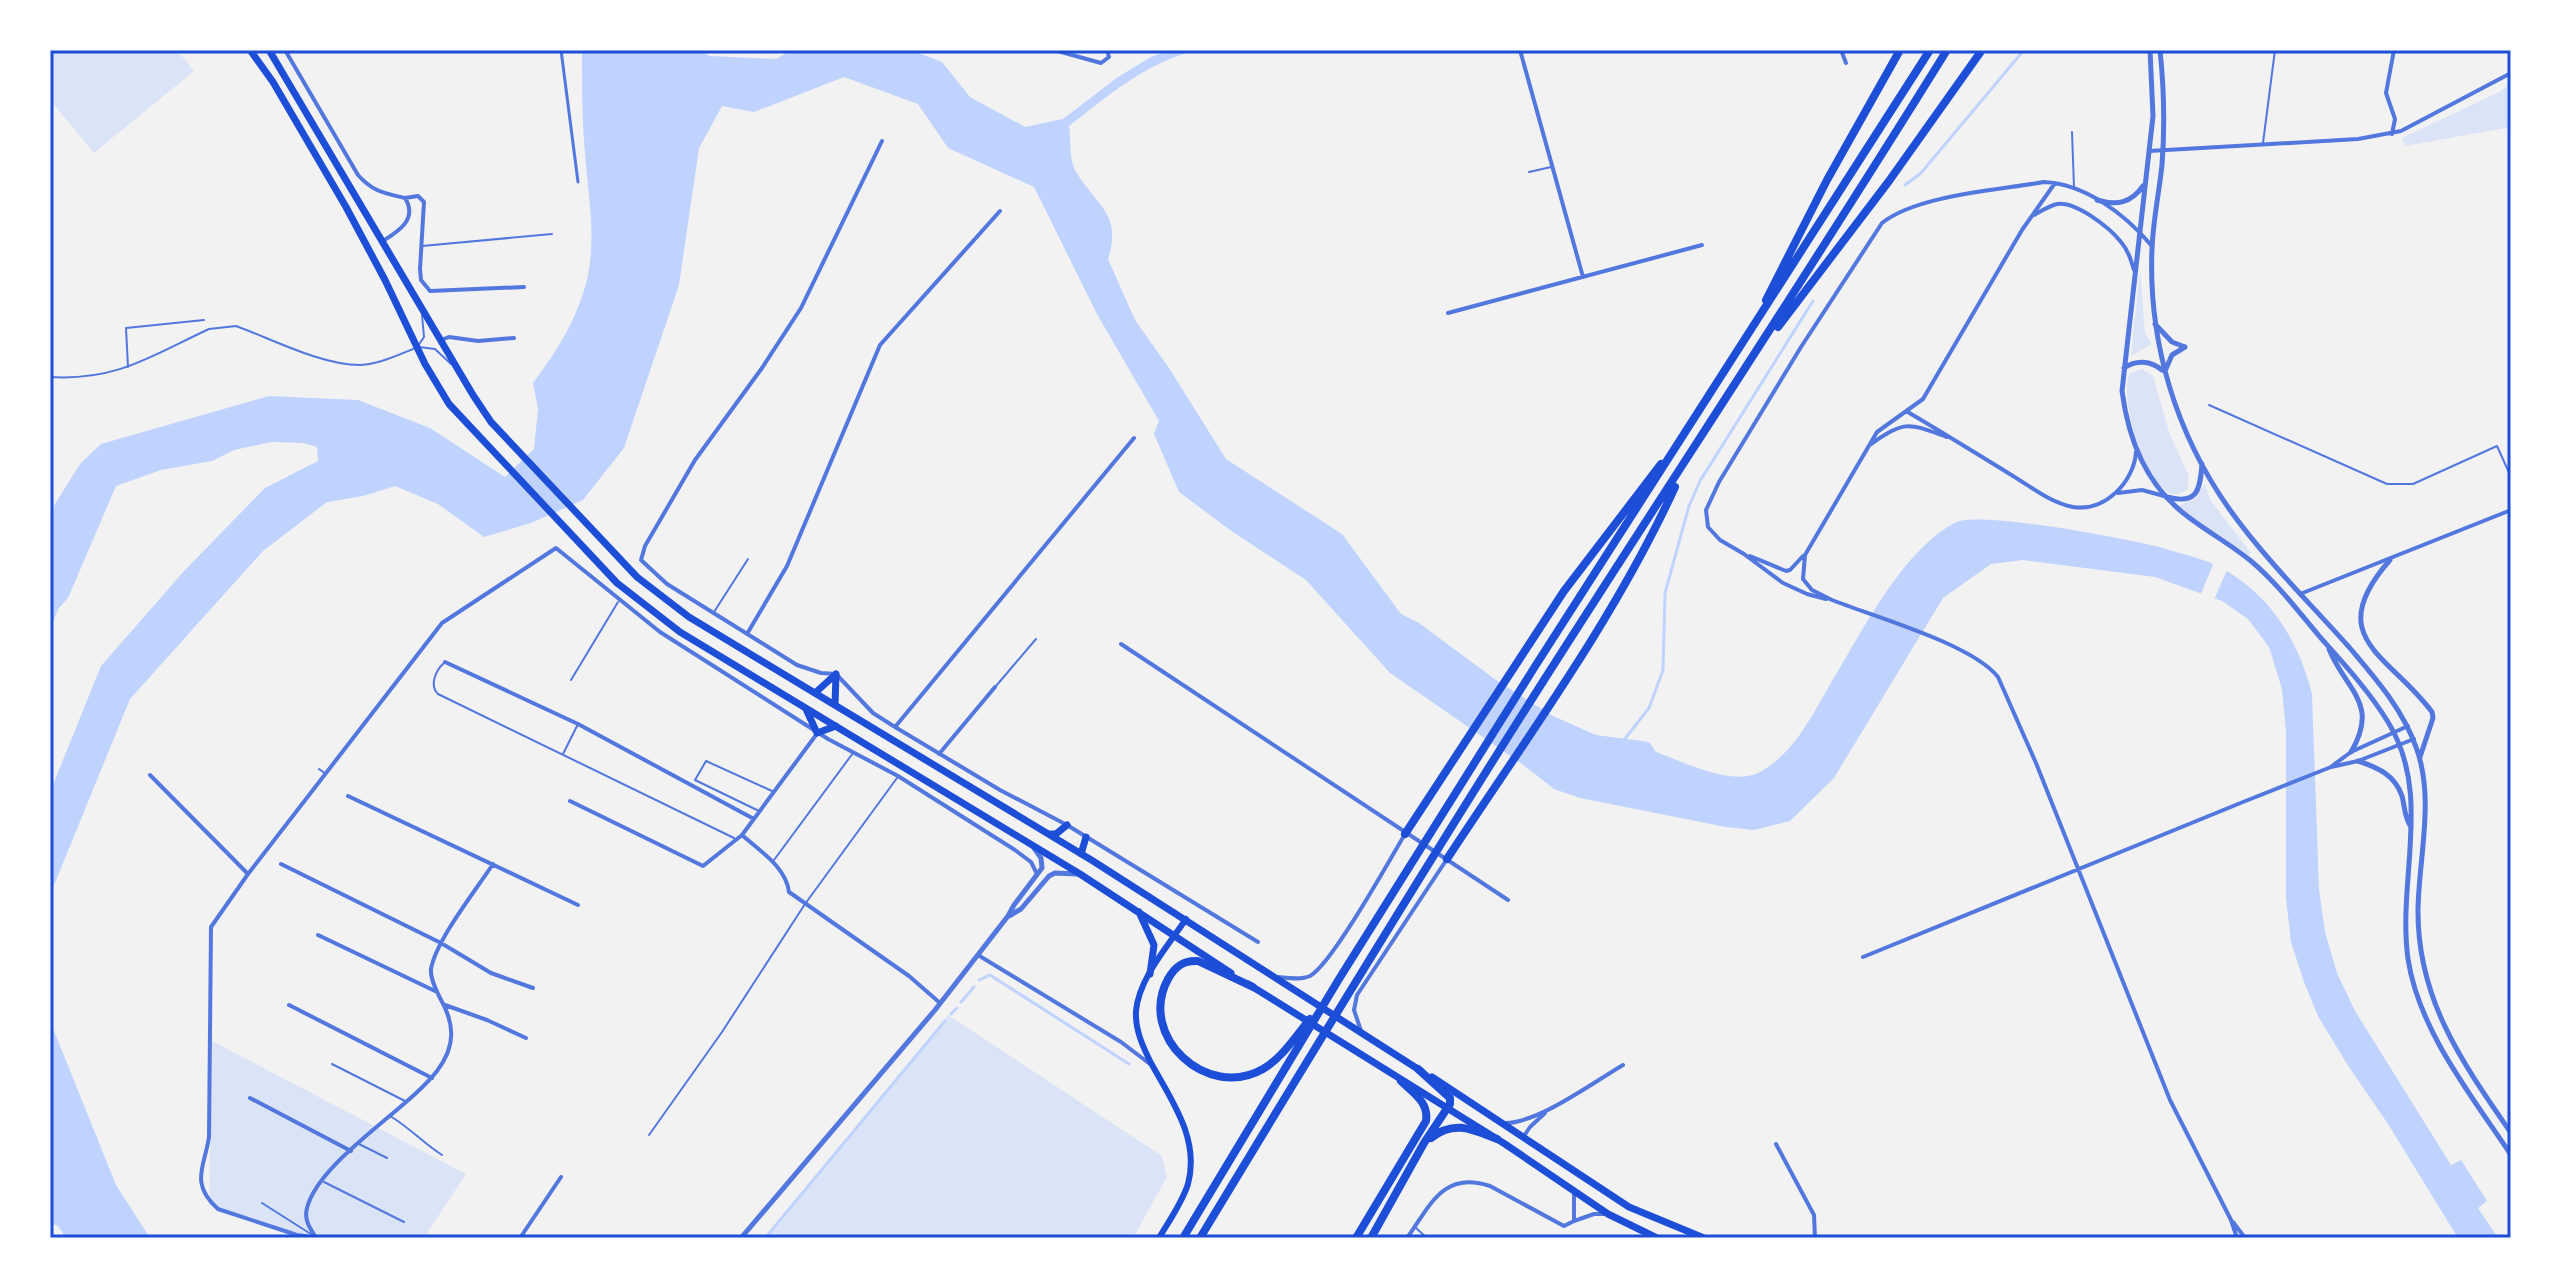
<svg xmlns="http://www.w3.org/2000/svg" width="2561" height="1288" viewBox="0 0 2561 1288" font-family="Overpass,sans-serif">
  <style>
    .green { fill: #dbe4f7 }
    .water { fill: #bfd3fe }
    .pier { fill: #f2f2f2 }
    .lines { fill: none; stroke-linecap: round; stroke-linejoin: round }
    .stream { stroke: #bfd3fe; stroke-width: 3 }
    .service { stroke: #5277de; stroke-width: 2 }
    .pedestrian { stroke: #5277de; stroke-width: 3 }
    .minor { stroke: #5277de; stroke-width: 4 }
    .tertiary { stroke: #5277de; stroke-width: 5 }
    .secondary { stroke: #1d4ed8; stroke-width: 6 }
    .primary { stroke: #1d4ed8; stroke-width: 7 }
    .motorway { stroke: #1d4ed8; stroke-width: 8 }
    .neatline { fill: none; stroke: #1d4ed8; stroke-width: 3 }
  </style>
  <rect width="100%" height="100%" fill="#f2f2f2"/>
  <path class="green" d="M177,50L194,71L94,153L50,100L51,50Z
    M2511,83V127L2405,146L2402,138L2499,92Z
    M2140,268L2145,333L2152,344L2131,356Z
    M2142,369L2153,376L2170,435L2189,476L2187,490C2181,493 2176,496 2170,493C2144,480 2118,398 2130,373Z
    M2205,484L2210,500L2251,553L2249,555L2177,506L2195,499Z
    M948,1015L1162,1156L1167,1177L1133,1238H765Z
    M212,1041L466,1174L424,1238H310L209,1205Z"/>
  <path class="water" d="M582,50H698L710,56L776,59L792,50H911L942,62L970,97L1025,127L1063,119L1118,77L1151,57L1170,50H1200C1149,60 1109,95 1069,126C1071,139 1069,158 1075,170C1095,205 1123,213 1108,259L1135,320L1169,368L1226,459L1342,534L1401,614L1419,623L1496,680L1553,716L1596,735L1649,742L1656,752C1684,762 1732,787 1760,772C1793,754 1810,719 1828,688C1859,638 1902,548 1957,522C1981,511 2136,540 2166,549C2181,554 2198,557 2213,564C2267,589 2298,638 2312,694L2319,889L2325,932L2337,973L2355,1011L2451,1165L2461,1160L2487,1201L2478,1208L2498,1238H2458L2388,1124L2347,1064L2318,1016L2304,982L2291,942L2286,898V733L2282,689L2269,647L2248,619L2222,601L2155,577L2023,560L1991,564L1943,598L1834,778L1790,821L1754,830L1726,827L1580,798L1554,789L1522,764L1390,673L1306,580L1230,530L1179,492L1154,434L1159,421L1097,314L1034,187L948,148L918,104L844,77L754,112L722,106L699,148L679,285L624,448L583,500L531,523L484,537L438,504L395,486L363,496L327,502L263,551L130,699L50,895V792L101,666L185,570L265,488L318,461L317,447L303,443L272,442L234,450L212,461L161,470L116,486L68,598L58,609L50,630V512L80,464L101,444L269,396L358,400L430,428L505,477L534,449L538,409L533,383C558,350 579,316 588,275C596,235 588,194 585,154C582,119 582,85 582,50Z
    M50,1021L116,1185L150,1238H66L58,1226L50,1223Z"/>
  <path class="pier" d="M2214,562L2228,568L2213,602L2200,596Z"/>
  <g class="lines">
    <path class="stream" d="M1905,185L1921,173L2024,50
      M1624,740L1649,708L1663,670L1665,593L1689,506L1700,481L1813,301
      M979,980L990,975L1129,1064
      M961,1002L974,987
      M951,1014L957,1008
      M766,1237L945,1021"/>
    <path class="service" d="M2072,132L2074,187
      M2263,143L2275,50
      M1529,172L1551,167
      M422,246L552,234
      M418,346L424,337L422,315
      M419,347L435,349L451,364
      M128,367L126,328L204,320
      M50,377C117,381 151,356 209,329L236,326C272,339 321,365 360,365C378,364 396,356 413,349
      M2209,405L2387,484H2413L2497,446L2511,477
      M714,612L748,559
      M444,663C436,670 429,685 438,694L734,838
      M571,680L618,602
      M996,686L1036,639
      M563,754L578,724
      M319,769L326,774
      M759,811L695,780L706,761L772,791
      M774,860L853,753
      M332,1064L405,1101
      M390,1116C409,1127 423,1143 442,1155
      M649,1135L722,1032L805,904L897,778
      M359,1144L387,1158
      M324,1182L404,1222
      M262,1203L314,1236
      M1416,1228L1427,1238"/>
    <path class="pedestrian" d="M561,50L578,182"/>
    <path class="minor" d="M285,50L358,175C373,192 384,193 405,198C418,219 399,231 383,241
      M1054,50L1101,63L1109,57L1107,50
      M1520,50L1583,277
      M1841,50L1846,63
      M2392,134L2395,119L2386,93L2394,50
      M882,141L801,308L762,368L695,460L645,546L641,560L667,584L797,665L821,673L836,674L873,713L895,727L1000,790L1067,825L1258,942
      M2149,151L2358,139L2401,131L2511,73
      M2055,183L2022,230L1923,399L1877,432L1805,555L1803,579L1812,590L1832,600C1875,617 1972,644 1998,677L2036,763L2170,1100L2231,1220L2237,1238
      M405,198L418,196L424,202L420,269L421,280L430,291L524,287
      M2034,215C2041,211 2049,206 2057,204C2076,201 2110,228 2121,242C2128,250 2131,260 2134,270
      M1448,313L1702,245
      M441,340L449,337L478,341L514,338
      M1906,411C1942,432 1977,454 2013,476C2031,487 2051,503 2073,507C2105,512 2134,482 2136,452
      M1871,444C1906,420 1908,423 1947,437
      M2118,493L2142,490L2164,496
      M1750,556L1786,571L1790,570L1803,556
      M2300,594L2511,510
      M1826,599L1807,594L1783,583L1744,554L1720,540L1708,527L1706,510L1719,482L1801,347L1882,223C1917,195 1999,190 2044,182C2085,184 2125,214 2151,245
      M747,634L787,566L880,345L1000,211
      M1121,644L1508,900
      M445,662L578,724L754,819
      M895,727L1134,438
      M939,754L995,687
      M2332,766L2351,752L2408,726
      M150,775L248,874
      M348,796L578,905
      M570,801L703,866L742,835L816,735
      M742,835C760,851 786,867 789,892L909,976L940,1003
      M281,864L441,943L491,973L533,988
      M318,935L435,991
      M978,955L1121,1042L1150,1064
      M1863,957L2243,802L2331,767L2358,761L2414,739
      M1279,977C1289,978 1301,980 1310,976C1332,964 1389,861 1405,834
      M289,1005L432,1078
      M445,1005L487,1020L526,1038
      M1361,1031L1354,1010L1357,995L1447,859
      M250,1098L351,1151
      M1504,1123C1537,1124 1594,1082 1623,1065
      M1524,1136L1530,1127L1545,1113
      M1776,1144L1814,1215L1815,1238
      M1574,1221L1594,1214H1606
      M2233,1222L2245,1238
      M315,1236C309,1227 304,1219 307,1208C319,1161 407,1110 437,1071C456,1046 455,1024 440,998C436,989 430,979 431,969C436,940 476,890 493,864
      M319,1238L297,1235L218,1209C189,1183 205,1166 209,1137L211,927L248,874L442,623L556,548L660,632L828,739L898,776L1015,850L1031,862L1037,874
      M520,1238L561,1177
      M1407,1238C1430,1206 1443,1170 1490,1186L1564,1226L1574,1221V1193"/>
    <path class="tertiary" d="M2150,50L2153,116L2122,391C2128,437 2145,482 2182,512C2204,530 2229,543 2251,561C2277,583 2298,611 2320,637C2344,664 2369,691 2388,722C2433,795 2397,879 2408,959C2419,1031 2472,1096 2511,1155
      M2160,50C2164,88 2165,126 2162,165C2159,193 2153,221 2152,249C2148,342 2176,434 2230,510C2265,559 2309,602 2349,647C2375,678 2402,708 2416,747C2435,798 2419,856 2418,909C2417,999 2462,1062 2511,1133
      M2097,200C2117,206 2131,203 2143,186
      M2155,324L2172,342L2185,347
      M2124,368C2137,359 2151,361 2162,370
      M2165,371L2172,355L2185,347
      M2167,497C2197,505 2200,491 2202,464
      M2390,560C2321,638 2390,655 2432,712L2433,718L2420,757
      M2329,649C2346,691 2380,703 2351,752
      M2358,761C2377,767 2395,775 2402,796C2405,807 2404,817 2411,827
      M1009,916L1021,909L1049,876L1055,873L1077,874
      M741,1238L935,1010L1008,916L1014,905L1042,868L1041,858L1034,848"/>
    <path class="secondary" d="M1159,1238C1169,1221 1182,1203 1188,1184C1200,1139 1172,1101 1151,1063C1143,1047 1135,1030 1136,1011C1139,978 1168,946 1186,919"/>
    <path class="primary" d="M250,50L273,82L346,207L385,280L425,364L449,404L617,583L680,632L1080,874L1231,973
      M269,50L473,395L491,422L637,577L689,617L1093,861L1421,1071
      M815,693L836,674
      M835,705L836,674
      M806,709L817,733L836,726
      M1050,834H1056L1067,825
      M1081,854L1086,837
      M1139,912L1154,945L1150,974
      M1248,984L1505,1144L1608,1214L1657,1238
      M1432,1077L1629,1207L1704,1238"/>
    <path class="motorway" d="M1766,300L1827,180L1900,50
      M1778,327L1889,181L1982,50
      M1405,834L1564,591L1661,464
      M1447,859C1527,737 1614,620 1675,487
      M1253,987L1198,961C1184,960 1175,966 1168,979C1137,1036 1207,1101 1263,1069C1282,1058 1296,1036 1310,1019
      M1431,1138C1454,1120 1472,1129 1497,1139
      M1183,1238L1339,979L1534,668L1930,50
      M1200,1238C1313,1051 1427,864 1544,680C1678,470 1816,262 1947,50
      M1356,1238L1426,1121C1429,1102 1413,1093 1401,1081
      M1371,1238L1424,1143L1450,1104V1098L1418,1069"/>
  </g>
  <rect width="2561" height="1288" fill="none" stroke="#ffffff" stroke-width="104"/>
  <rect x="52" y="52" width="2457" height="1184" class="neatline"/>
</svg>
